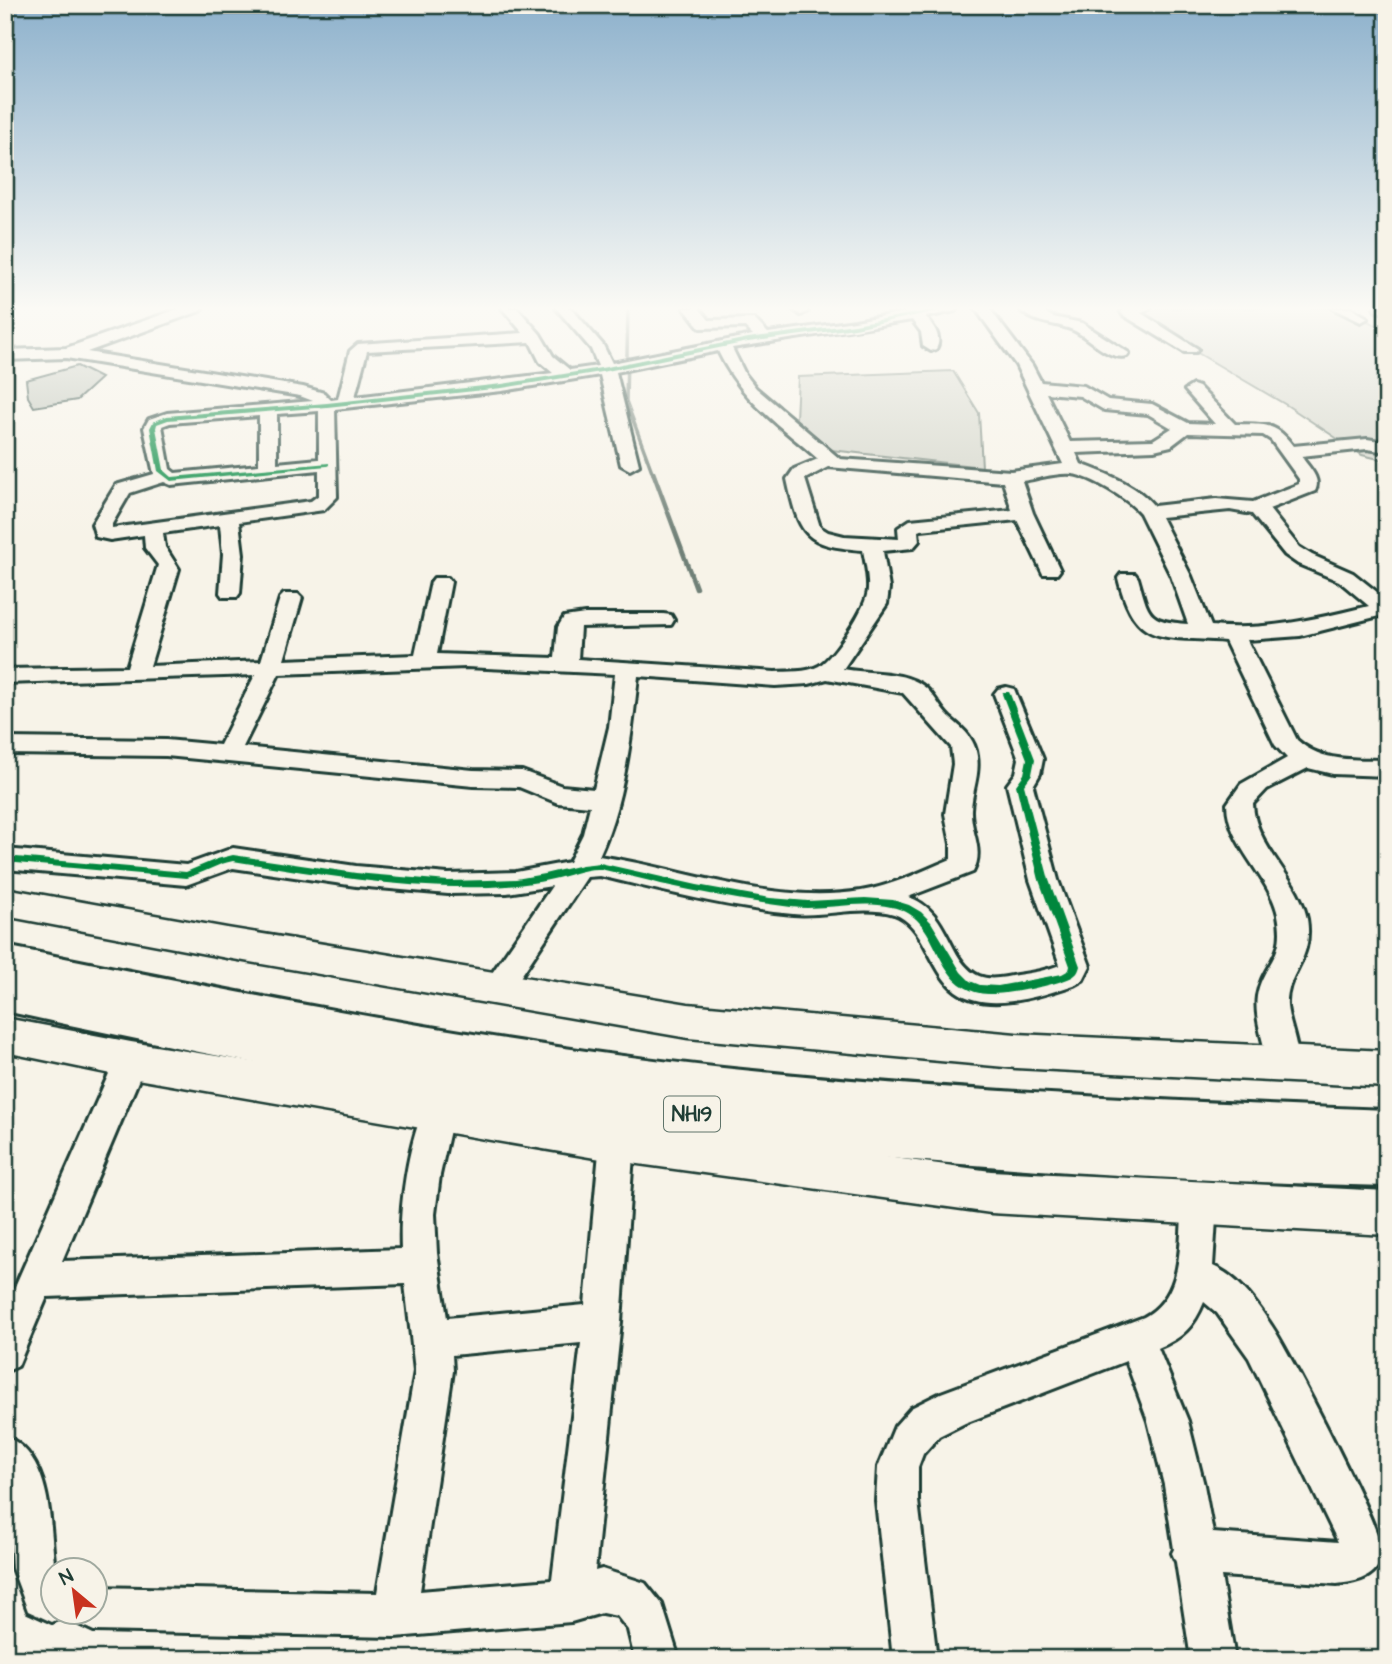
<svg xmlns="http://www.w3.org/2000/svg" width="1392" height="1664" viewBox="0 0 1392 1664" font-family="'Architects Daughter',sans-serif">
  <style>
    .green { fill: #d3d5ca; stroke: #79897f; stroke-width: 2 }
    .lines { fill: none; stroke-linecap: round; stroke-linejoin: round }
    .stream-far1 { stroke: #6f8077; stroke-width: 3.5 }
    .stream { stroke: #6f8077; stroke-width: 4.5 }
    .building { fill: #bbc1b6; stroke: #1f3d34; stroke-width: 2 }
    .minor-casing { stroke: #1f3d34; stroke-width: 6 }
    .major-casing { stroke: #1f3d34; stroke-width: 5 }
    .highway-casing { stroke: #1f3d34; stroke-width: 6 }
    .minor { fill: #f7f3e8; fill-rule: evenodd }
    .major { fill: #f7f3e8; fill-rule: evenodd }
    .highway { fill: #f7f3e8; fill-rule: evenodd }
    .cycleway-casing { stroke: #f7f3e8; stroke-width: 4 }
    .cycleway { fill: #00873e; fill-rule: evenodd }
    .labels { text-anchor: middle; stroke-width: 5; stroke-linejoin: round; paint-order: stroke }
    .shield { fill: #f7f3e8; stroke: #60746a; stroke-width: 2 }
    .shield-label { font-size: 21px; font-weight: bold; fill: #1f3d34 }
  </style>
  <rect width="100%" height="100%" fill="#f7f3e8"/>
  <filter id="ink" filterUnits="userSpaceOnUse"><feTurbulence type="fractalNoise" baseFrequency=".0143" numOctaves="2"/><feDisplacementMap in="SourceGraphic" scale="14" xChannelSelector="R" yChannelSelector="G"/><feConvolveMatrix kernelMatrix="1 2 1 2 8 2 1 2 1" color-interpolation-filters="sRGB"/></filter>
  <g filter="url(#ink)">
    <path class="green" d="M1139,308H1339L1387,330V461L1362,455L1288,406L1128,312Z
      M953,371L979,413L982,467L831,450L796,419L798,377Z"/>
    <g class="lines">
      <path class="stream-far1" d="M628,308L626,401L653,474"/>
      <path class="stream" d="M653,472L696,588"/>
    </g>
    <path class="building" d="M77,366L101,378L77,400L34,407L28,397L26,380Z"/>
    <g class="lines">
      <g class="minor-casing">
        <path id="minor" d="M181,308H202L200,311L87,352L303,387L324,393L331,400L338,399L350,351L358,344L523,333L502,308H517L540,334L553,356L570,370L598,366L591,349L556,308H571L603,345L612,363L753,335L745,327L700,328L684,308H699L709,320L754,319L768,333L855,321L927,308H957L955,311L926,317C933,326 943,337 936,349L931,351L923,346L921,332L912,320L732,348L745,374L756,388L840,459L1011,471L1063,464L1016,365L975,308H989L1032,365L1041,382L1084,386L1108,400L1152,404L1188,423L1215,424L1185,390L1193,385L1199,387L1235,424C1264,425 1275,421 1293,446L1367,439L1387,442V452L1367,449L1301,456C1308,467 1322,478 1315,491L1269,509L1299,547L1312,555L1353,573L1387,600V614L1300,636L1247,640L1297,740C1322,763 1355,759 1387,760V776L1333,774L1308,768L1267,789L1253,804C1255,848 1299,877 1307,919C1314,961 1285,973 1287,1006C1289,1027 1304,1054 1295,1073L1284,1077L1273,1073L1268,1064C1264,1042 1254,1018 1257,996C1263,962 1287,958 1278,915C1269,875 1228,846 1227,804L1241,784L1287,758L1275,745L1225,641C1162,635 1136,649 1118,578L1121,574H1135L1138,578C1149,616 1147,621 1188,624L1171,576L1140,513C1128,499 1091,476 1072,474C1057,472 1037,479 1022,481L1033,513L1060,570L1057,574H1043L1017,520L921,530L918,531L919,541L913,548L883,551L889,588L887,604L843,669C868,674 906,670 926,688C936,697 940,709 950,718C962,728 975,738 977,756C980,774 972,791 971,809C970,833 985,849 973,872L908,897C950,910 947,961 979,976C990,981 1006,977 1017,975C1032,973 1047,970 1060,965L1030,880L1007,785L1016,773L1019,759L994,694L998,689L1006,687L1014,689L1043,759L1040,774L1033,786L1058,880L1090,966L1083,980L1074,985C1041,996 987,1014 956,991C942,981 934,962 926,948C919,934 909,919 894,914C862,905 826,917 793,914C728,908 664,891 600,876L587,877L507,997L496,1001L485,997L481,989L552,886L507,893L448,894L356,886L233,868L186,885L5,869V849L186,865L233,848L356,866L448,874L516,872L569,862L583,834L590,806L558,803L519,787L473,786L166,756L5,754V738L166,740L220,745L255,675L5,683V669L127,667L158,565L145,548L144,535L110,540L96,537L92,524L116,485L154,474L144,428L149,419L167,413L313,401L300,396L66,358L5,360V350L66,348ZM530,342L540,362L553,373L355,397L367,351ZM718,351C741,400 778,424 818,459L794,469L787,479C799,534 804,546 863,550C865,562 869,576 868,589C868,606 834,657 819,666C806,673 789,671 775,672L578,659L580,627L671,625L674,620L671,615L663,614H585L564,617L558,627L555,658L437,654L451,582L448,578H434L431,582L415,655L284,660L302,598L298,594H284L280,598L261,661L150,666L179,569L165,547L163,533L220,525L223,554L220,593L223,597H237L240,593L243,554L239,522L324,510L337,497L335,409L502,391L600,375L621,465L630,470L639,465L616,372ZM1046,393L1080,396L1104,410L1148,414L1172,428L1153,440L1070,442ZM319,411V459L277,463V414ZM259,416V465L175,473L170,469L162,426L170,423ZM1188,433L1263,435L1271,440L1299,479V484L1253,502L1216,499L1154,506C1136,484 1107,474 1081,464L1076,453L1154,450L1171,446ZM828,467L1003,482L1012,510L910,520L898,528L899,539L844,536L828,532L820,527L805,479ZM319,470V495L311,501L112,528V524L130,493L164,482L171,485ZM1230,510L1252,514L1285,555L1298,564L1339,581L1369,606C1317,619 1265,631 1211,626L1191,576L1161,517ZM466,667L615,674L609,727L594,789L562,786L522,771L473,770L243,747L279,674ZM638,676L775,686L809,684L827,679L903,693L951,747L953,764L945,814L951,844V859C923,871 892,886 861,891C771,905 686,869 599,856C624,803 632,734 638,676Z
          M791,308H806L808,311L801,315Z
          M1019,308H1036L1053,317L1082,323L1129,353L1127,356C1108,361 1089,337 1073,330C1055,322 1033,325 1019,308Z
          M1127,308H1151L1141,313L1198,349L1196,352H1184L1123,315L1121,312Z
          M1332,308H1351L1368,318L1361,322Z
          M1374,308H1387V313L1376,311Z
          M131,1047L142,1051L147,1060L62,1261L401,1249C399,1206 408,1142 427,1102L438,1098L449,1102L454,1112L440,1175L435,1214L437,1253L447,1318L585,1305L600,1141L605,1131L617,1126L629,1131L634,1141L621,1322L595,1571L602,1569L645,1583L662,1604L679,1659H635L628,1630L617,1616L602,1613L571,1622L395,1637L94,1631L79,1624L73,1612H94V1587L377,1593L415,1371L405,1284L47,1297L18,1366L5,1372V1309L115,1060L120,1051ZM581,1343L552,1580L420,1591L453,1371L452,1355Z
          M1200,1187L1212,1192L1217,1203L1213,1266C1224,1271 1235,1279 1243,1288C1255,1300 1266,1317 1275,1331C1292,1358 1385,1534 1382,1554C1378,1578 1357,1582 1337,1584L1221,1576L1235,1659H1191L1176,1562L1172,1553L1174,1549L1164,1485L1148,1421L1126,1361L965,1423L939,1436L923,1454L918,1467V1501L937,1659H893L876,1501L878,1467L895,1426L911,1408L941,1393L1144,1317C1185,1295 1179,1243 1183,1203L1188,1192ZM1204,1302L1217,1313L1249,1358L1338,1542L1213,1533L1204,1485L1188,1421L1158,1348C1183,1338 1194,1326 1204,1302Z
          M5,1436C54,1456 49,1526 55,1570H52V1612H69L67,1615L52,1622L28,1611L12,1568L10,1525L5,1498Z"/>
      </g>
      <g class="major-casing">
        <path id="major" d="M5,888L227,928L688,1004L1016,1034L1387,1051V1087L1016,1068L688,1038L227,958L5,916Z
          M5,1018L131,1042L595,1118L991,1171L1387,1191V1235L991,1213L595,1158L131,1078L5,1052Z"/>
      </g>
      <g class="highway-casing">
        <path id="highway" d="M5,946C243,994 481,1042 723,1068C944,1091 1165,1101 1387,1110V1186C1144,1180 901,1164 660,1132C440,1102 222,1058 5,1011Z"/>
      </g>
      <use href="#minor" class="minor"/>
      <use href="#major" class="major"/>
      <use href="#highway" class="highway"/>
      <g class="cycleway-casing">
        <path id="cycleway" d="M943,308H952L855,328L748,342L607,371L502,388L327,407L168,420L157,424L156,428L164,470L172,477L329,463V465L327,466L171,481L158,471L150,428L153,422L167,416L327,403L502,384L607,367L748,338L855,324Z
          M1003,692H1009L1010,694L1035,759L1032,774L1024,785L1049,880L1080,966C1079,969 1078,973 1075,975C1066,984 1003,995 988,994C980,994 970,991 963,986C932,965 936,915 891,907C858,900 825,911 791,907C748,902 704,893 661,884C648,880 634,877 620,874C614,872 606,870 600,869C584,868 568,876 553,879C533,884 511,886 490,887C404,890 318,874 233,861C216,864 202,874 186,878L5,862V856L186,872L217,859L233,855L356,873L448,881L488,880L516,879L544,874L582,865L600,863L697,885L770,898L808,901L865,898L893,900L909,905L921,912L931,922L961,972L970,981L980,985L998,986L1062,974L1069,970L1070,966L1039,880L1016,785L1024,774L1027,759L1002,694Z"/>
      </g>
      <use href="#cycleway" class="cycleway"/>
    </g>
  </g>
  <linearGradient id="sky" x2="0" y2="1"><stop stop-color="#8db1cc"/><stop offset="0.57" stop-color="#fbfaf5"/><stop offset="1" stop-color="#fbfaf5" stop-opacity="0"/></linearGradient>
  <rect width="1392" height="541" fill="url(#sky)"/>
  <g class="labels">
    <rect class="shield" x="664" y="1096.5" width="56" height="35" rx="5"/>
    <g class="shield-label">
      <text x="692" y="1121">NH19</text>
    </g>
  </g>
  <rect width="1392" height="1664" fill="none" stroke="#f7f3e8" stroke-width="28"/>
  <rect x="14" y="14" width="1364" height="1636" fill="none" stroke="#1f3d34" stroke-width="2.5" filter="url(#ink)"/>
  <g transform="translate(74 1591) rotate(331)"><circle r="33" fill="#f7f3e8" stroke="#a1aaa0" stroke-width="2"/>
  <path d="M0-5L12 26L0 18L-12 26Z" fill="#c8321e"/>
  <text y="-10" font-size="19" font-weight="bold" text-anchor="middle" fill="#1f3d34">N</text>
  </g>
</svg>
